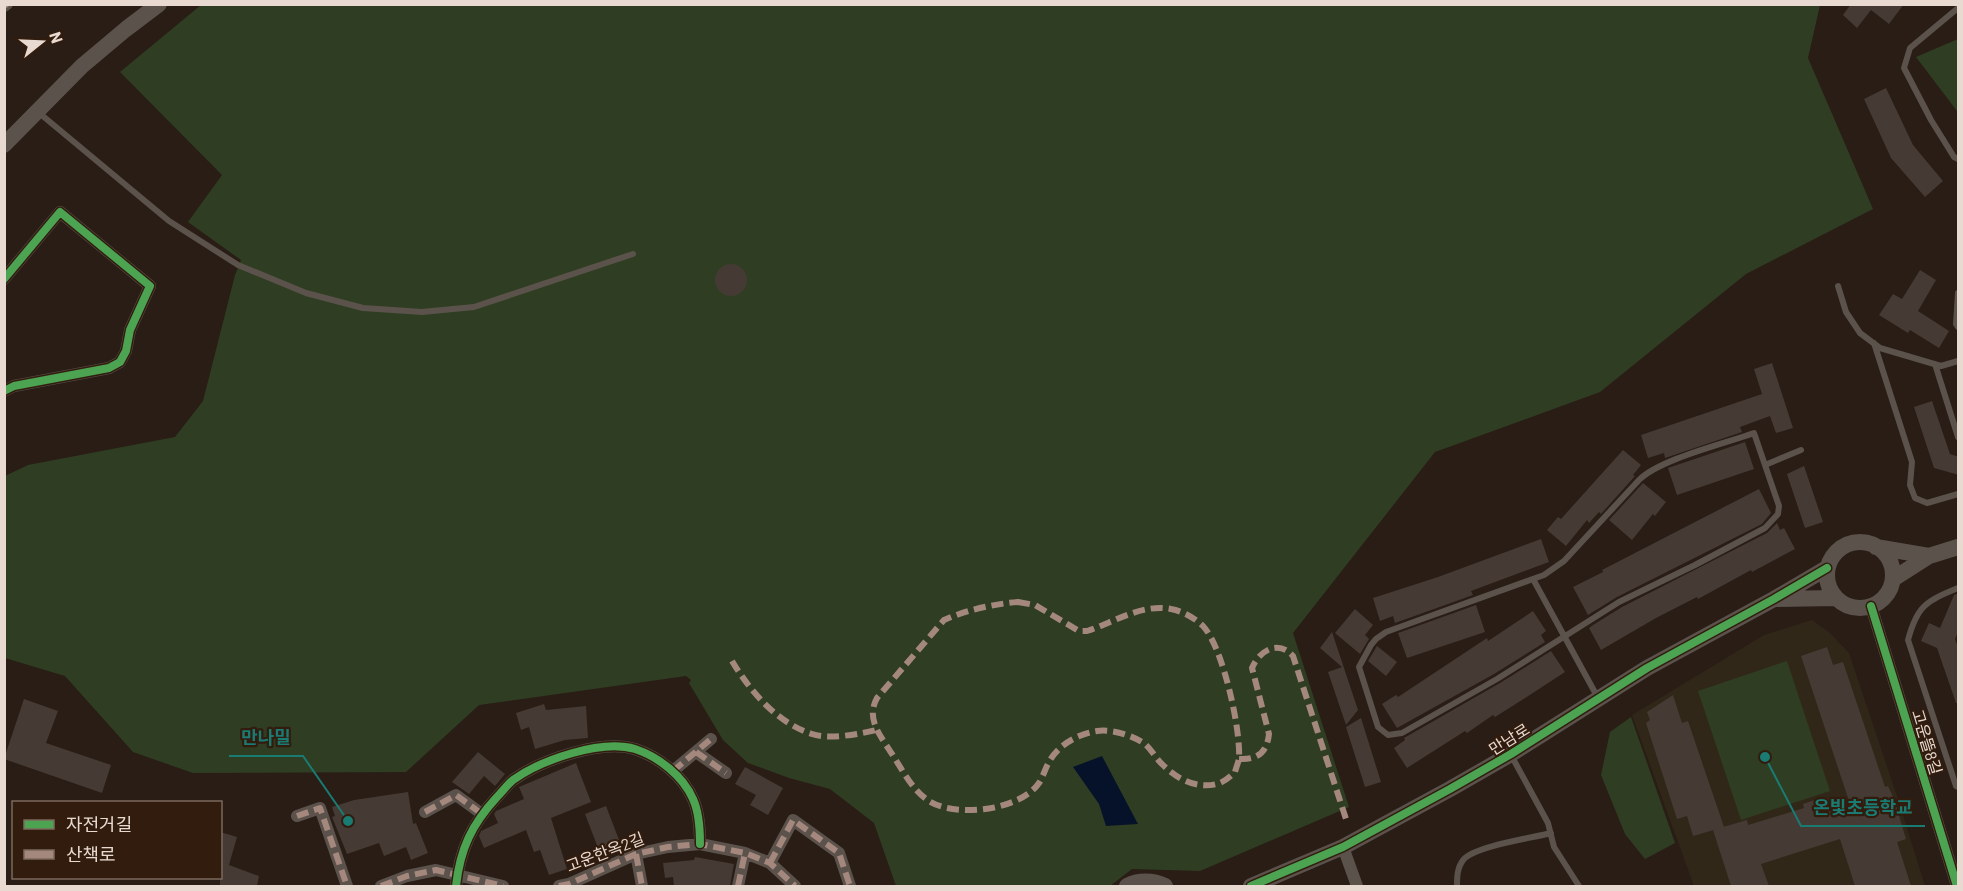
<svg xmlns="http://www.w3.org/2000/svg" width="1963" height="891" viewBox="0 0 1963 891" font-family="Barlow,'Noto Sans KR',sans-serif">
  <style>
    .education { fill: #302718 }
    .green { fill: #2f3e22 }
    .water { fill: #06122a }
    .building { fill: #453b34 }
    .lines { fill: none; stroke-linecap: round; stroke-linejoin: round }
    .service { stroke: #5b524c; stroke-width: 6 }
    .minor { stroke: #5b524c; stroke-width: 12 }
    .tertiary { stroke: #5b524c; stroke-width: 16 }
    .quiet { stroke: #a5887d; stroke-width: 6; stroke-dasharray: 12 6; stroke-linecap: butt }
    .cycleway-casing { stroke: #311c0e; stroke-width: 11 }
    .cycleway { stroke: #4ca352; stroke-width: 8 }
    .labels { text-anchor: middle; stroke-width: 4.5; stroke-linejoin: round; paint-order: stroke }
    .street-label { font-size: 16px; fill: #e9dad1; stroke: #311c0e }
    .leader { fill: none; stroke: #1a7b73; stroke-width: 2 }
    .callout-dot { fill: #1a7b73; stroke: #311c0e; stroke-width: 2 }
    .callout-label { font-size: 18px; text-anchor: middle; font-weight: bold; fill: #1a7b73; stroke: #311c0e; stroke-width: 4.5; stroke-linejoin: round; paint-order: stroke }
  </style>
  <rect width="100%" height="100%" fill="#291d16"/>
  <path class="education" d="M1812,620L1830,633L1849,653L1898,799L1925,886H1694L1632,715L1764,635Z"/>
  <path class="green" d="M201,5H1820L1808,58L1873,209L1746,274L1600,392L1435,452L1293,633L1349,807L1200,871L1132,869L1110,886H896L874,823L830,789L789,778L748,763L723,740L689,683L691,680L686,676L479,705L406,772L193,773L133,752L65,676L5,658V476L28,465L175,437L203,401L235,275L241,260L188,222L222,175L120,72Z
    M1958,39V111H1957L1916,57Z
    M1787,661L1830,791L1741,820L1698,691Z
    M1631,717L1675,843L1645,859L1625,834L1601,775L1610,732Z"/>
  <path class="water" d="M1102,756L1138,824L1106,826L1099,804L1073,767Z"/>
  <path class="building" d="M1851,4H1904L1889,24L1871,10L1857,28L1843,15Z
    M1886,88L1913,145L1943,181L1925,197L1891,158L1864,99Z
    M715 280a16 16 0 1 1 32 0a16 16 0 1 1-32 0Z
    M1920,270L1936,280L1918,311L1949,331L1939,348L1910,330L1908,333L1879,315L1893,294L1902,299Z
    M1772,363L1793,428L1776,433L1770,416L1740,427L1742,432L1665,458L1664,453L1648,458L1641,435L1762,394L1754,369Z
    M1932,401L1950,454L1959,457V475L1934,468L1914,407Z
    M1745,442L1754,469L1677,495L1668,468Z
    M1623,450L1641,465L1633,475L1635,476L1601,514L1599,512L1589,523L1587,520L1566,546L1547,530L1558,517L1561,519Z
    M1804,466L1823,522L1805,528L1787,474Z
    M1643,483L1666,502L1655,516L1653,514L1632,540L1609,520Z
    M1759,489L1771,513L1762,524L1617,597L1588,615L1573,587L1603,572L1602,570Z
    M1777,523L1780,530L1784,528L1795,549L1752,572L1751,570L1698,599L1697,597L1656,618L1601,650L1589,628L1593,625L1622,607L1767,533Z
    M1541,539L1549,562L1471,591L1473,595L1395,623L1393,616L1380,621L1373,598L1438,577Z
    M1959,593V630L1955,639L1959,650V703H1956L1937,648L1921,641L1929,623L1940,628L1954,595Z
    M1476,605L1485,632L1407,658L1398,633Z
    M1355,609L1373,625L1365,635L1369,639L1360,654L1335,633Z
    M1533,611L1546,631L1541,635L1545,642L1494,674L1397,728L1382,704L1396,695L1398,697L1487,638L1488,641Z
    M1332,632L1358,710L1346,725L1328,672L1342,667L1320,648Z
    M1377,646L1397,662L1386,676L1368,661Z
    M1827,647L1833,665L1843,662L1885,787L1888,786L1894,799L1906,839L1897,842L1911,886H1855L1840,839L1761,864L1769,886H1731L1713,830L1747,820L1748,825L1804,808L1803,804L1823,797L1851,807L1801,656Z
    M1551,651L1565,672L1522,700L1495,717L1493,715L1467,733L1465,731L1407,768L1394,748L1405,740L1404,738L1500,683Z
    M1673,695L1682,723L1688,721L1724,827L1693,836L1687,816L1677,819L1646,723L1650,720L1647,712Z
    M24,699L58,711L46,743L111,765L102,793L4,759Z
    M544,704L546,710L586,706L588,738L565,740L535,749L529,727L521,730L516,713Z
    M1361,718L1381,782L1365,787L1346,727Z
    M478,752L505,774L495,786L484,776L469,794L452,782Z
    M576,763L591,802L551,818L567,869L549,875L540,850L534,852L526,830L484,848L479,836L481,831L498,823L494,814L496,811L524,799L519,787Z
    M745,767L783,788L768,815L750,805L756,795L735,784Z
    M408,792L413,824L416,823L428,853L411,860L406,847L384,856L379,843L347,854L332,817L335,816L332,807L354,800Z
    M606,806L621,845L600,853L585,814Z
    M220,832L237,837L229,865L259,876L257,886H220Z
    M695,857L734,864L730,886H674L673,877L665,878L663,863L694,860Z"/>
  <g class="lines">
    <path class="service" d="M1958,8L1910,48L1904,68L1931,120L1954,157L1958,159
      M38,112L169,221L238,265L306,293L363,308L422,312L474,307L633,254
      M1838,286L1846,312L1860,333L1880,348L1941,366L1958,361
      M1958,293L1956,324L1958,327
      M1874,343L1912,462L1910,485L1915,498L1927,503L1958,494
      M1935,364L1958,437
      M1754,433L1779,506L1778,514L1765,528L1695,565L1619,602L1497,679L1402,733L1388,735L1378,727L1359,667L1371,645L1376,639L1386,632L1544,575L1564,561L1639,480C1660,459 1724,444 1754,433Z
      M1765,465L1801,450
      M1533,579L1598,698
      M1958,588C1926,601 1917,606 1908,640L1956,786L1958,787
      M1511,755L1548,823L1554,847L1579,886
      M1457,886C1457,877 1457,867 1464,859C1476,846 1532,838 1551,833"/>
    <path class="minor" d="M4,6L7,4
      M4,279L60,212L150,286L130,330L126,351L120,362L109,368L14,386L4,391
      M1871,606L1957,886
      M696,752L726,773
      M673,771L711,739
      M425,812L456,795L482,814
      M297,816L320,808L347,886
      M1343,847L1357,886
      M636,854L642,886
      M770,863L793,820L839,853L850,886
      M381,886L407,876L436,870L503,886
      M456,886C460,849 472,824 497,797C503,791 507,785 513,780C541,760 601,739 635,749C659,757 683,776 693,799C699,812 700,830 700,844
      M559,886L569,884L636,854L668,847L700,844L745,853L770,863L795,886
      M738,886L745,853"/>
    <path class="tertiary" d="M4,145L82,66L126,29L159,4
      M1827 575a33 33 0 1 1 66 0a33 33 0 1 1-66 0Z
      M1876,547L1929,556
      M1893,579L1929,556L1958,547
      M1775,599L1835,598
      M1127,886C1138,880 1153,880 1165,886
      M1251,886L1343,847L1450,789L1511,754L1647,668L1774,599L1827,568"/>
    <path class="quiet" d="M158,4V5
      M4,6L7,4
      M1018,602L1035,605L1079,631H1087C1112,623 1143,603 1171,609C1182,611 1195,618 1203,626C1223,647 1241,730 1239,759C1238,763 1236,768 1235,772C1231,776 1225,781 1220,783C1199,790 1178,780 1163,765C1156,759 1152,750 1145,744C1132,735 1112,729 1097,731C1078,734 1058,745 1049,762C1045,769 1043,777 1039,783C1020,811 952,819 926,799C910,787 901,767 890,751C879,734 866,718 877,698L944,620C967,610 993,604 1018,602Z
      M732,661C750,691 777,723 812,734C828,740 860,734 876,730
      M696,752L726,773
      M1239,759C1257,760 1267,753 1269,734L1252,668C1259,651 1278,639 1293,656L1346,819
      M673,771L711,739
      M425,812L456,795L482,814
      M297,816L320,808L347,886
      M636,854L642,886
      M770,863L793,820L839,853L850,886
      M381,886L407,876L436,870L503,886
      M559,886L569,884L636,854L668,847L700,844L745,853L770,863L795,886
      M738,886L745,853"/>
    <g class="cycleway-casing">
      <path id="cycleway" d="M4,279L60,212L150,286L130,330L126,351L120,362L109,368L14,386L4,391
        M1871,606L1957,886
        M456,886C460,849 472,824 497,797C503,791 507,785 513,780C541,760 601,739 635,749C659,757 683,776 693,799C699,812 700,830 700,844
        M1251,886L1343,847L1450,789L1511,754L1647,668L1774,599L1827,568"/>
    </g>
    <use href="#cycleway" class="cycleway"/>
  </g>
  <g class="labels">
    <g class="street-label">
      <text transform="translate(1509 739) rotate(-32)" y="6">만남로</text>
      <text transform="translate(1927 742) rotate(73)" y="6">고운뜰8길</text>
      <text transform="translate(605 852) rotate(-21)" y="6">고운한옥2길</text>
    </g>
  </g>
  <path class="leader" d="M348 821L303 756H229M1765 757L1801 826H1925"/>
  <g class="callout-dot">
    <circle cx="348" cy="821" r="6"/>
    <circle cx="1765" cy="757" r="6"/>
  </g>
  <g class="callout-label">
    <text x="266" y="744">만나밀</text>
    <text x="1863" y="814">온빛초등학교</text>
  </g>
  <rect width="1963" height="891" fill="none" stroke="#e9dad1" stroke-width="12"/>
  <rect x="12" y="801" width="210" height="78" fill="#311c0e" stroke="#7b685c" stroke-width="1.5"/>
  <rect x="24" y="820" width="30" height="9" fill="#4ca352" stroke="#7b685c" stroke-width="1.5"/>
  <text x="66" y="831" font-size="18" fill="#e9dad1">자전거길</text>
  <rect x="24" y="850" width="30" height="9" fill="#a5887d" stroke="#7b685c" stroke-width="1.5"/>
  <text x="66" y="861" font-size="18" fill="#e9dad1">산책로</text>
  <g transform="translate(42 42) rotate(72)" stroke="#311c0e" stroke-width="4.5" paint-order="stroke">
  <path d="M0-4.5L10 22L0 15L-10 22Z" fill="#e9dad1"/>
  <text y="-9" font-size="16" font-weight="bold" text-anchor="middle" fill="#e9dad1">N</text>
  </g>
</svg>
